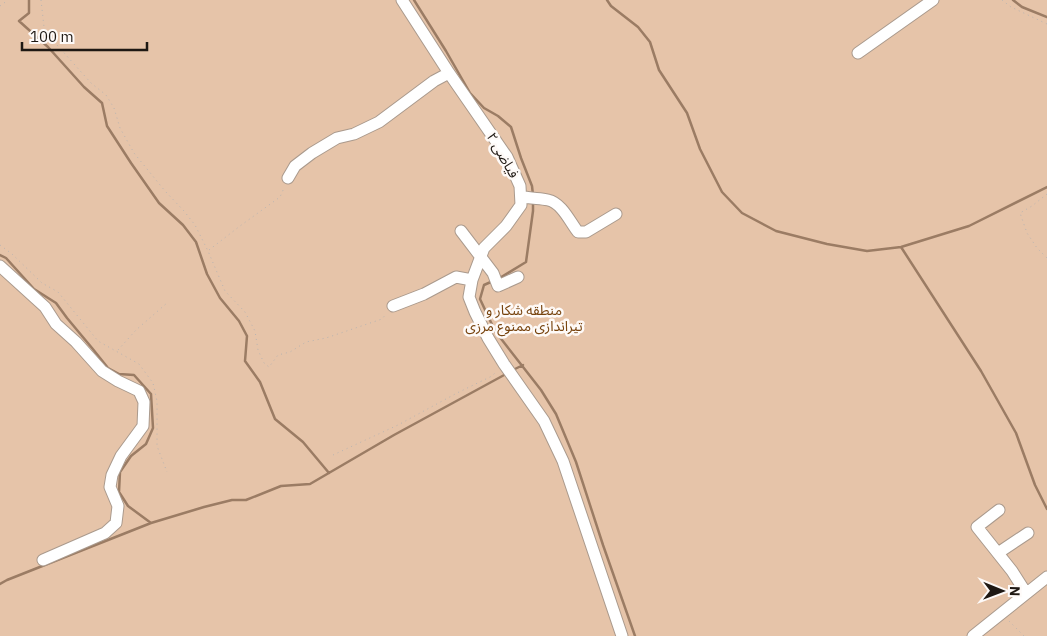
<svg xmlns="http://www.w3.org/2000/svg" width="1047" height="636" viewBox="0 0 1047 636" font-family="'IBM Plex Sans','Noto Sans Arabic',sans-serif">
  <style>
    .green { fill: #e6c4a9 }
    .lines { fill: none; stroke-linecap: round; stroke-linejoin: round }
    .stream { stroke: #9b7c64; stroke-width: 2.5 }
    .minor-casing { stroke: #aa9a8d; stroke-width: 13 }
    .path { stroke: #b9b4b1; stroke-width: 1; stroke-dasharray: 1 4; stroke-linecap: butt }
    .minor { stroke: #fff; stroke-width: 11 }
    .labels { text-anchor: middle; stroke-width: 5; stroke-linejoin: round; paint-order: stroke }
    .street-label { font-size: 14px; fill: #1e1813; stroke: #fefaf8 }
    .park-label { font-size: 14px; fill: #77430d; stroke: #fefaf8 }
  </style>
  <rect width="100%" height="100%" fill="#fefaf8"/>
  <path class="green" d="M0,0H1047V636H0Z"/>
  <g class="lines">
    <path class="stream" d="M29,0V13L19,21L48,47L84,87L102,103L107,126L131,163L159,203L183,225L196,242L207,274L220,298L239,321L247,336L245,361L260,382L275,419L303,442L329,473
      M414,0L446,51L470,93L484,108L498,116L511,127L521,158L532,186L533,195
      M607,0L611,6L638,27L650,42L659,70L687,113L700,149L722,192L742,213L776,231L827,244L867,251L901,247L969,226L1047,187
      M1013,0L1022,7L1047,17
      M901,247L981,371L1016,433L1035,485L1047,509
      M0,255L6,258L34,289L56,303L67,318L92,348L108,368L119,374L134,375L151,394L153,428L146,444L131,456L120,472L119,492L128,506L151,523
      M498,279L526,262L533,211V201
      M493,281L484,285L480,299L495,331L541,390L556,414L576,462L603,545L635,636
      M513,370L523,365
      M0,584L7,580L151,523L204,507L232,500H246L281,486L310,484L394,435L506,374"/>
    <g class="minor-casing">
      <path id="minor" d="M402,0L449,73L507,157L520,186L521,205L506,226L484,248L472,280L469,297L475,312L488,338L504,364L544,421L563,461L622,636
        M858,53L933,0
        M288,178L295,166L312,153L337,138L354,134L379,122L434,81L449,73
        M521,196C530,199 539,198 548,200C562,203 570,222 578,232H586L616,214
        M461,231L493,273L498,286L518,277
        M0,266L45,307L56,324L76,342L102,371L118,381L139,391L144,402L143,426L121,456L112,475L110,487L118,506L116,523L105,533L43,560
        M393,306L424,294L456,277L472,280
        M999,510L977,527L1012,571L1026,593
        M998,553L1028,533
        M973,636L1047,577"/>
    </g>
    <path class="path" d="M41,0L44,27L49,36L91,83L106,95L114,108L120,128L134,153L165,191L184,211L195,225L208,251L225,291L245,312L255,331L258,350L264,363L269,367L278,355L290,352L306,342L326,338L382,319L386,314
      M1002,0L1011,7L1047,24
      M0,6L8,0
      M1047,194L1032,206L1020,213L1027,233L1037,248L1047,258
      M0,245L12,254L42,283L58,292L98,341L139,364L153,383L157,401V446L167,472
      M209,250L240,226L280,197L284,188
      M118,350L136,330L167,303
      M333,455L398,425L457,393L492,376L497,371
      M1009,621L1024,636"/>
    <use href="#minor" class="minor"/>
  </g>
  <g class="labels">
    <g class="street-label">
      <text transform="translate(503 155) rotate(60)" y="5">فیاضی ۲</text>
    </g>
    <g class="park-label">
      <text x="524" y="315">منطقه شکار و<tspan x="524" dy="16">تیراندازی ممنوع مرزی</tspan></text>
    </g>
  </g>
  <g transform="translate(1002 591) rotate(91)" stroke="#fefaf8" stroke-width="4" paint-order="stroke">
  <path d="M0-4L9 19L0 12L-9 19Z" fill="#1e1813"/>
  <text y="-8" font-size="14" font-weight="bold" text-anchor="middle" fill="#1e1813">N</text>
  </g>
  <path d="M22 42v8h125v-8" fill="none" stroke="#1e1813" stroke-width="2.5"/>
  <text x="30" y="42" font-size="15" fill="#1e1813" stroke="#fefaf8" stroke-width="4" paint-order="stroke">100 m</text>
</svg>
